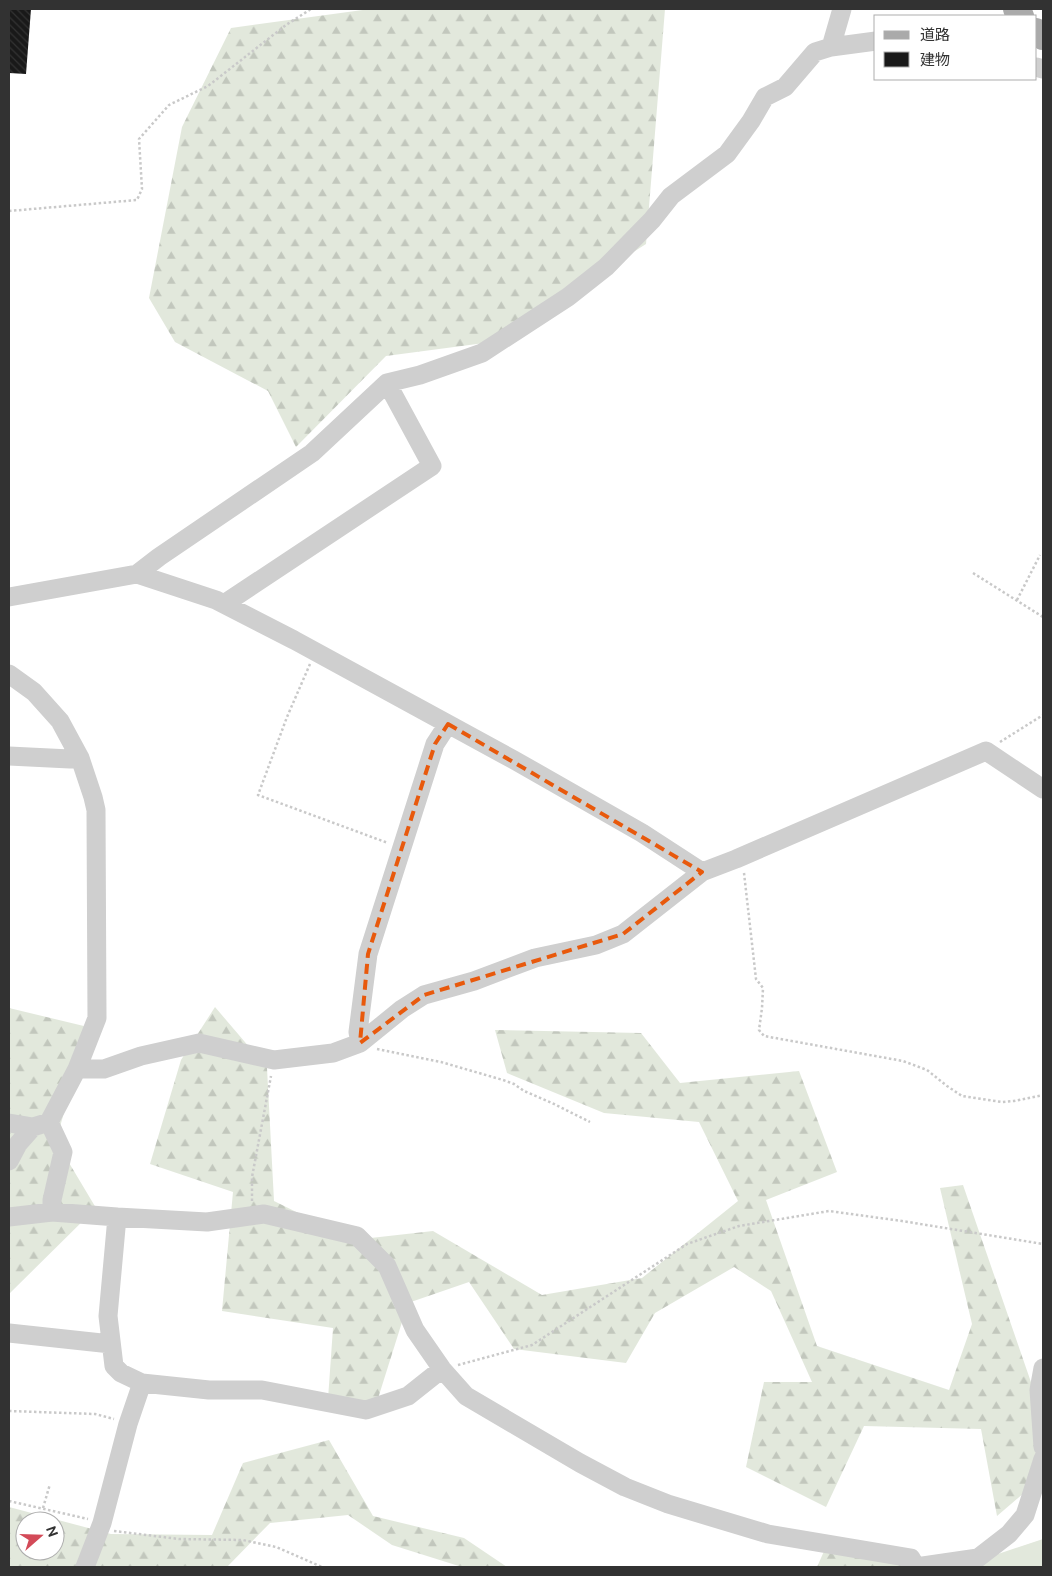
<svg xmlns="http://www.w3.org/2000/svg" width="1052" height="1576" viewBox="0 0 1052 1576" font-family="Ubuntu,'Noto Sans JP',sans-serif">
  <style>
    .forest { fill: url(#forest-firs); fill-rule: evenodd }
    .park { fill: #e2e8dc }
    .building { fill: url(#building-back-hatch) }
    .lines { fill: none; stroke-linecap: round; stroke-linejoin: round }
    .path { stroke: #c9c9c9; stroke-width: 2.5; stroke-dasharray: 2.5 2.5; stroke-linecap: butt }
    .minor { stroke: #cfcfcf; stroke-width: 19 }
    .major { stroke: #aaa; stroke-width: 24 }
    .marked { fill: none; stroke: #e8590c; stroke-width: 4; stroke-dasharray: 10 6; stroke-linejoin: round }
  </style>
  <defs>
    <pattern id="forest-firs" width="22" height="20" patternUnits="userSpaceOnUse" patternTransform="scale(1.25)"><rect width="22" height="20" fill="#e2e8dc"/><path d="M5 1l3.5 6h-7zM16 11l3.5 6h-7z" fill="#c2c7bd"/></pattern>
    <pattern id="building-back-hatch" width="6" height="6" patternUnits="userSpaceOnUse" patternTransform="scale(1.25)"><rect width="6" height="6" fill="#191919"/><path d="M-1 5l2 2M0 0l6 6M5-1l2 2" fill="none" stroke="#323232"/></pattern>
  </defs>
  <rect width="100%" height="100%" fill="#fff"/>
  <path class="forest" d="M370,9H665L646,244L492,342L386,356L296,447L268,391L175,342L149,298L182,127L231,28Z
    M215,1007L267,1068L274,1201L353,1240L433,1231L542,1295L642,1278L738,1201L699,1122L604,1113L507,1073L495,1030L641,1033L680,1083L799,1071L837,1172L766,1200L817,1346L949,1390L972,1324L940,1188L963,1185L1043,1417L1038,1481L997,1516L981,1429L864,1426L826,1507L746,1467L764,1382H812L771,1291L734,1267L655,1313L626,1363L514,1349L469,1282L408,1303L375,1408L328,1399L333,1328L222,1311L233,1192L150,1164L181,1060Z
    M9,1008L88,1027L56,1141L96,1208L9,1294Z
    M329,1440L373,1516L464,1538L507,1567H462L392,1545L348,1515L270,1523L227,1567H9V1507L111,1534L212,1535L243,1463ZM25,1521H55V1551H25Z
    M825,1549L903,1562L904,1567H817Z"/>
  <path class="park" d="M1043,1539V1567H975L992,1556Z"/>
  <path class="building" d="M9,9H31L26,74L9,73Z"/>
  <g class="lines">
    <path class="path" d="M9,211L137,200L142,189L139,139L169,105L208,86L286,25L311,9
      M973,573L1043,617
      M1017,600L1040,555
      M310,664L287,717L258,795L388,843
      M1000,742L1043,715
      M744,873L756,979L763,988L762,1008L759,1030L764,1036L903,1061L927,1070L947,1086L962,1096L1002,1102L1014,1101L1043,1095
      M377,1049L441,1062L503,1080L514,1084L524,1091L552,1103L590,1122
      M252,1201V1177L271,1076
      M458,1365L532,1345L687,1244L739,1226L829,1211L902,1221L1043,1244
      M9,1411L95,1414L114,1419
      M9,1501L88,1519
      M43,1508L50,1484
      M114,1531L179,1539L243,1540L276,1547L322,1567"/>
    <path class="minor" d="M831,47L842,9
      M1036,67L1043,69
      M137,574L216,600L294,640L514,760L642,833L702,872
      M9,597L137,574L159,557L312,453L387,383L420,375L482,353L568,297L606,267L652,220L671,196L727,154L751,121L765,97L785,87L815,52L831,47L876,41
      M224,604L432,466L387,383
      M9,674L34,692L60,721L80,758L93,797L96,810L97,1018L77,1069L49,1122L63,1152L52,1200V1212L9,1217
      M9,756L70,759L80,758
      M360,1043L358,1032L368,954L435,744L448,724
      M77,1069H104L141,1056L199,1043L274,1060L333,1053L360,1043L402,1009L424,995L474,981L535,958L596,945L623,934L702,872L736,859L986,751L1043,789
      M9,1123L33,1127
      M9,1161L18,1144L33,1127L49,1122
      M52,1212L117,1217L207,1222L264,1214L357,1236L387,1266L415,1330L442,1369L466,1396L580,1463L625,1487L668,1504L768,1534L911,1558L916,1567
      M117,1217L108,1316L114,1366L121,1373L142,1383L209,1390H262L366,1410L408,1396L442,1369
      M9,1333L111,1344
      M1043,1368L1039,1390L1043,1447
      M85,1567L102,1523L128,1424L142,1383
      M916,1567L978,1558L1009,1534L1025,1515L1043,1459"/>
    <path class="major" d="M1015,9L1022,16
      M1036,30L1043,38"/>
  </g>
  <path class="marked" d="M448,724L702,872L623,934L424,995L360,1043L368,954L435,744Z"/>
  <rect width="1052" height="1576" fill="none" stroke="#323232" stroke-width="20"/>
  <rect x="874" y="15" width="162" height="65" fill="#ffffff" stroke="#adadad"/>
  <rect x="884" y="31" width="25" height="8" fill="#aaaaaa" stroke="#adadad"/>
  <text x="920" y="40" font-size="15" fill="#323232">道路</text>
  <rect x="884" y="52" width="25" height="15" fill="#191919" stroke="#adadad"/>
  <text x="920" y="65" font-size="15" fill="#323232">建物</text>
  <g transform="translate(40 1536) rotate(70)"><circle r="24" fill="#ffffff" stroke="#adadad"/>
  <path d="M0-4L9 19L0 12L-9 19Z" fill="#d34a58"/>
  <text y="-8" font-size="14" font-weight="bold" text-anchor="middle" fill="#323232">N</text>
  </g>
</svg>
